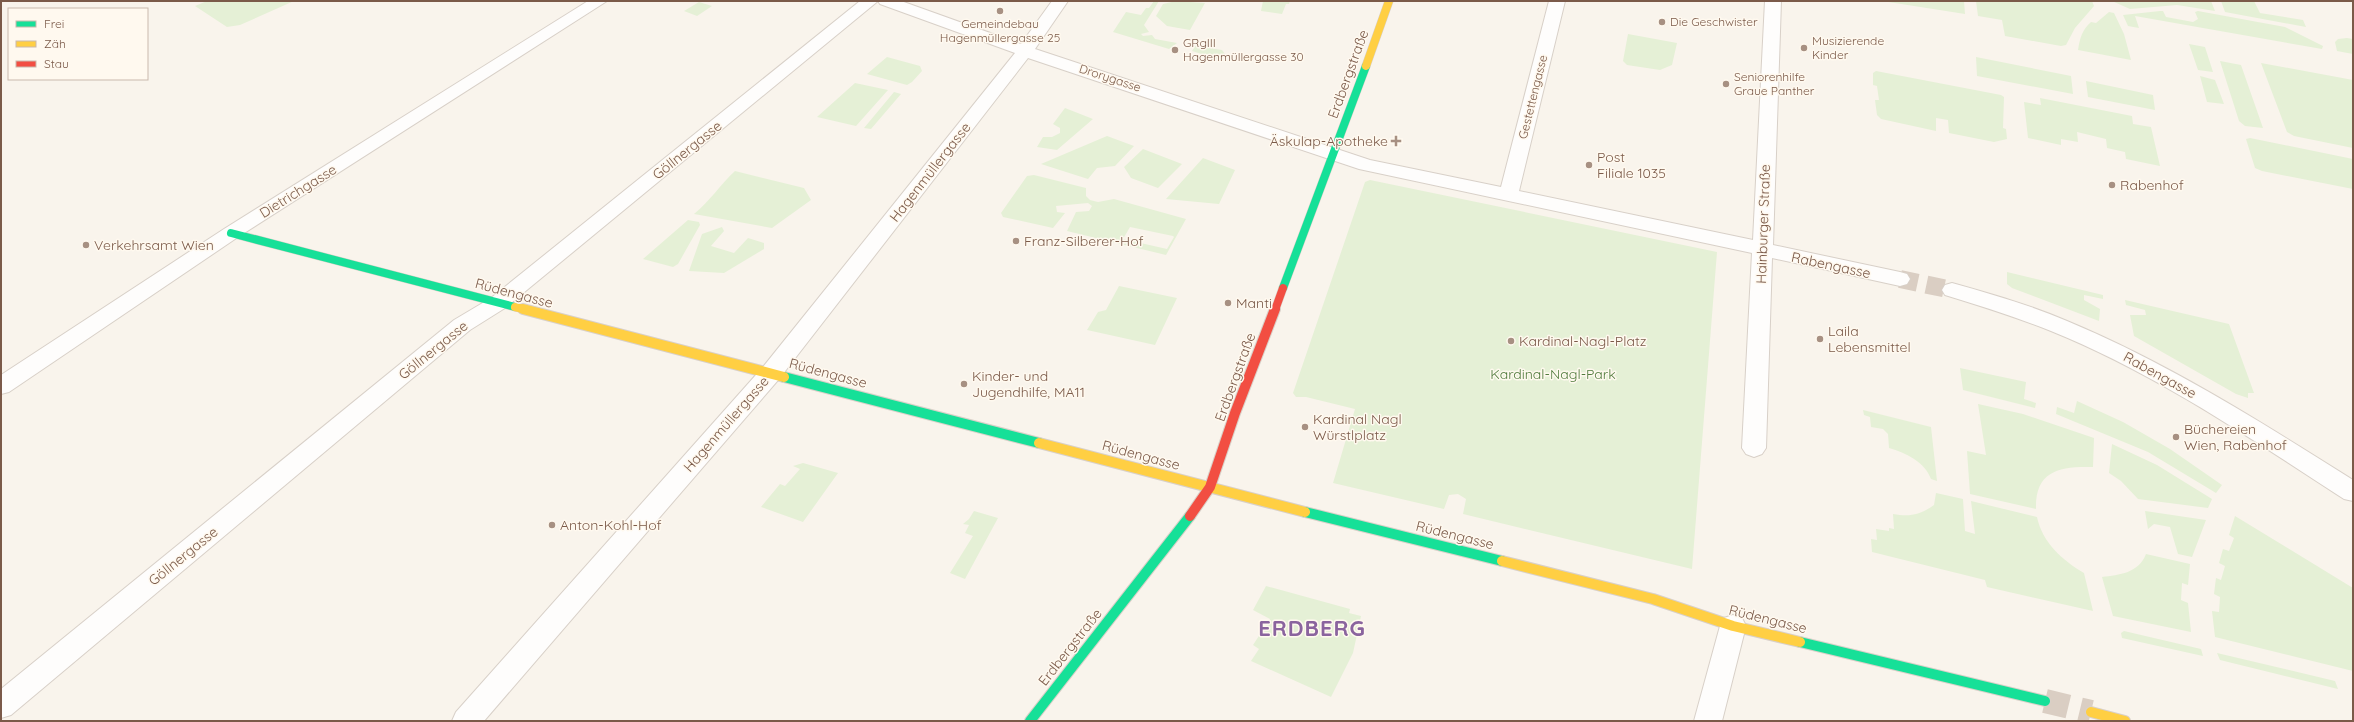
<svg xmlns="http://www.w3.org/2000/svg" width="2354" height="722" viewBox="0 0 2354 722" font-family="Quicksand,sans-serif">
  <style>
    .green { fill: #e5f0d6; fill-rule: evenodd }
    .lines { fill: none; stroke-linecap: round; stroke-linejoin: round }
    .street-tunnel { stroke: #dacec3; stroke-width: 18; stroke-dasharray: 18 9; stroke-linecap: butt }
    .secondary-tunnel { stroke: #dacec3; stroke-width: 24; stroke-dasharray: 24 12; stroke-linecap: butt }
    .street-casing { stroke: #d8d0c8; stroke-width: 2 }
    .fast-far1-casing { stroke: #d9d0c8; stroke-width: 9 }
    .fast-casing { stroke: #d9d0c8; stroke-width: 12 }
    .slow-far1-casing { stroke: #d9d0c8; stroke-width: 9 }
    .slow-casing { stroke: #d9d0c8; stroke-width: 12 }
    .jam-far1-casing { stroke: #d9d0c8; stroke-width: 9 }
    .jam-casing { stroke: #d9d0c8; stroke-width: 12 }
    .street { fill: #fefdfc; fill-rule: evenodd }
    .fast-far1 { stroke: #16e098; stroke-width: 8 }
    .fast { stroke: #16e098; stroke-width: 10 }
    .slow-far1 { stroke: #ffcf43; stroke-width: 8 }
    .slow { stroke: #ffcf43; stroke-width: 10 }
    .jam-far1 { stroke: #f24e42; stroke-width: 8 }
    .jam { stroke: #f24e42; stroke-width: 10 }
    .poi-dot { fill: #a79082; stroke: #fff9ef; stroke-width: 1.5 }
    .labels { text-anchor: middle; stroke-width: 3; stroke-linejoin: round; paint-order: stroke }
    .far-poi-label { font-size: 12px; fill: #7b5a49; stroke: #fff9ef; text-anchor: start }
    .far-street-label { font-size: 12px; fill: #7b5a49; stroke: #fff9ef }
    .street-label { font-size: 14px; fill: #7b5a49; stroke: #fff9ef }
    .poi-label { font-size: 14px; fill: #7b5a49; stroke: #fff9ef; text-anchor: start }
    .park-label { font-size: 14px; fill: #507b3c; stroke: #fff9ef }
    .near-district-label { font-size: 22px; font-weight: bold; letter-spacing: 1px; fill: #8a649e; stroke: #fff9ef }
  </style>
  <rect width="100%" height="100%" fill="#f9f4ec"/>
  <path class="green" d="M207,1H294L240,25L227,27L195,6Z
    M1154,1H1159L1144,25L1149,32L1141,34L1143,36L1152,35L1155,39L1177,43L1169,49L1113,32L1126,12L1141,15L1146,8H1149Z
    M1176,1L1205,3L1190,30L1167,26L1156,16L1163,4Z
    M1263,1H1290L1289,4H1286L1282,14L1261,11Z
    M1882,1H1964L1965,14Z
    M1976,1H2092L2094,6L2075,28L2066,45L2061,46L2005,36L2002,20L1978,16Z
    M2112,1H2211L2215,11L2177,5L2130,9Z
    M2221,1H2254L2260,13L2303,20L2306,27L2225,12Z
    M699,2L712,6L697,16L684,11Z
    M2160,11H2163L2166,17L2193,22L2198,19L2195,12L2198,11L2285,27L2323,46L2322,49L2135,16L2139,28L2128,26L2123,15Z
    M2109,12L2114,13L2124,34L2131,60L2078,50C2080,38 2082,30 2091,22L2096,23Z
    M1628,34L1677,43L1672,65L1660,70L1627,65L1623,61Z
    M2347,38L2353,39V54L2337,51L2335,42L2338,39Z
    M2189,44L2205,47L2213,72L2198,70Z
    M1195,46L1222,50L1225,54L1221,60L1192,51Z
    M887,57L920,66L922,71L912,82L907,85L867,74Z
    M1976,57L2071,76L2073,94L1977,76Z
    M2220,61L2241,65L2263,128L2245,126L2239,121Z
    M2261,63L2353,80V148L2294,136L2287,132Z
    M1876,71L2001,95L2004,97L2003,128L2006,129L2007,139L1994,142L1949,133L1948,120L1936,118V131L1881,119L1877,115L1875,100H1879L1877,86L1873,85V73Z
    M2200,76L2215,80L2224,104L2207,102Z
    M2086,81L2153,95L2155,110L2088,97Z
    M855,83L888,90L856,126L817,117Z
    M894,92L901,94L871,129L864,128Z
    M2040,98L2132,116L2133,124L2151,127L2160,166L2126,159L2125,152L2107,148L2106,139L2077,132L2078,142L2061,139V145L2028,138L2024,102L2041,105Z
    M1065,108L1093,119L1057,150L1037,147L1043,137H1052L1060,133V128L1053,124Z
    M1107,136L1134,146L1115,166L1097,168L1088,179L1041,164Z
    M2250,138L2353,159V189L2262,171L2255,168L2246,139Z
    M1143,149L1182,164L1158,188L1131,178L1124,167Z
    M1203,158L1235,170L1219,204L1166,199Z
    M735,171L804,188L811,200L772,228L694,214C710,201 720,185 735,171Z
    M1034,175L1086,188V196L1090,200L1098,202L1114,199L1186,219L1166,255L1067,231L1076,212L1089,211L1092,206L1088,203L1056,206L1057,212L1065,213L1053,228L1003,217L1001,213L1027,176ZM1130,227L1173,236L1174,237L1167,249L1123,239Z
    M1370,180L1717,252L1692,569L1463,514L1466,499L1458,494L1449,495L1444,509L1333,483L1355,409L1306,397H1296L1293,393L1365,182Z
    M688,220L699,222L700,225L678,264L673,267L643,259Z
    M722,227L724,231L711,246L734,253L748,238L764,243V249L724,273L689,271L702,234Z
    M2007,272L2103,295V299L2084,295V300L2100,309L2099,321L2012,288L2007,284Z
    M1119,286L1177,298L1155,345L1087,330L1098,312L1106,310Z
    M2125,300L2229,324L2254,393H2248V398L2236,394L2134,336L2130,315H2146L2145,310L2126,305Z
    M1960,368L2026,382L2024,399L2036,403L2035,408L1963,390Z
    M2077,401L2123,422L2170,449L2222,485L2216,493L2148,452L2056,414L2057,407L2074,413Z
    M1978,404L2023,414L2094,438L2093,467C2059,466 2035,471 2036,509L1970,494L1967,451L1986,455Z
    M1863,410L1931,427L1937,481L1931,479C1925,462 1906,453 1889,448L1888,434L1883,429L1871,427L1870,417L1864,415Z
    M2112,444L2157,465L2212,499L2208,508L2138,499L2121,481L2109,473Z
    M803,463L838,473L803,522L761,507L780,484L785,486L800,469L793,466Z
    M1936,493L1963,499L1965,531L1975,534L1971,501L2037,517C2042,542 2062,560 2084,573L2093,611L1987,587L1985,580L1872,552L1871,539L1877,540L1876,529L1889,531V528L1894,529L1893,514C1910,517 1920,515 1934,505Z
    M974,511L998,518L965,579L950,573L973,536L965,533L969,525L963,524L969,519Z
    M2145,511L2206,520L2192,557L2178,554L2170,527L2154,524L2148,529Z
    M2235,516L2353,588V671L2215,637L2212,611L2219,612L2220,597L2214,594L2216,578L2221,580L2225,566L2219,563L2223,549L2229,551L2234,538L2229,535Z
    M2146,554L2190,564L2188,585L2182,583L2181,600L2188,603L2191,632L2113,616L2102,577C2119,575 2139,573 2146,554Z
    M1266,586L1350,609L1349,613L1361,616L1353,653L1331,697L1251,661L1259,649L1253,645L1270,619L1253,610Z
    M2124,631L2201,649L2203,656L2122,638L2121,633Z
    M2217,653L2335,681L2338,689L2220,660Z"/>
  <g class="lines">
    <path class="street-tunnel" d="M1900,279L1952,290"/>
    <path class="secondary-tunnel" d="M2045,701L2091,712"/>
    <g class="street-casing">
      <path id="street" d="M588,1H607L238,237L9,392L1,394V375L224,229Z
        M860,1H878L505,308L470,330L11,715L1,718V689L454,320L491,298Z
        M878,1H901L1021,44L1052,1H1068L1035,49L1370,160L1501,187L1549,1H1565L1519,191L1753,240L1765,1H1781L1773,245L1900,272L1907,274L1910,279L1907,284L1900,286L1772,258L1766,448L1762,454L1754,457L1746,454L1742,448L1752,253L1359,169L1028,58L779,379L484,721H452L456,712L763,367L1015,53L880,4Z
        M1952,283C1991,294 2030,305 2067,321C2168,363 2261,422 2353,480V501L2344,499C2250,438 2155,373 2051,331C2016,317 1981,306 1945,295L1942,290L1945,285Z
        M1733,615L1742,618L1746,626L1722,721H1694L1720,626L1724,618Z"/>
    </g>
    <g class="fast-far1-casing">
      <path id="fast-far1" d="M231,233L515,307
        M1283,288L1366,66"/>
    </g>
    <g class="fast-casing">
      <path id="fast" d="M784,377L1039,443
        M1305,512L1502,561
        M1800,642L2045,701
        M1030,721L1190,516"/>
    </g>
    <g class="slow-far1-casing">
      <path id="slow-far1" d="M1366,66L1389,1
        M515,307L527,310"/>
    </g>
    <g class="slow-casing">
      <path id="slow" d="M523,309L784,377
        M1039,443L1305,512
        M1502,561L1653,599L1733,626L1800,642
        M2091,712L2125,721"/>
    </g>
    <g class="jam-far1-casing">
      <path id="jam-far1" d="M1275,310L1283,288"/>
    </g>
    <g class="jam-casing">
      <path id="jam" d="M1190,516L1210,487L1235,413L1275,309"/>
    </g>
    <use href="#street" class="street"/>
    <use href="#fast-far1" class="fast-far1"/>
    <use href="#fast" class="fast"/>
    <use href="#slow-far1" class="slow-far1"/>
    <use href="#slow" class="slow"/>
    <use href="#jam-far1" class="jam-far1"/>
    <use href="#jam" class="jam"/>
  </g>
  <g class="poi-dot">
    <circle cx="1000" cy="11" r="4"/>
    <circle cx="1662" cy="22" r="4"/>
    <circle cx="1804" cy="48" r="4"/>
    <circle cx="1175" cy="50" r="4"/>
    <circle cx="1726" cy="84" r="4"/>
    <path d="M1394 135h4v4h4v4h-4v4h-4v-4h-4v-4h4z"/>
    <circle cx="1589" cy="165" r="4"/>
    <circle cx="2112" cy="185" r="4"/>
    <circle cx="1016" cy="241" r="4"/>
    <circle cx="86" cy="245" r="4"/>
    <circle cx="1228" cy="303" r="4"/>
    <circle cx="1820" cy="339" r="4"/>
    <circle cx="1511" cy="341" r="4"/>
    <circle cx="964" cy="384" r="4"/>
    <circle cx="1305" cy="427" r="4"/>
    <circle cx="2176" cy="437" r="4"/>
    <circle cx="552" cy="525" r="4"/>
  </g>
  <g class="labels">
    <g class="far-poi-label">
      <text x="1670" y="26">Die Geschwister</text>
      <text x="1000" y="28" text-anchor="middle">Gemeindebau<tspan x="1000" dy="14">Hagenmüllergasse 25</tspan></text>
      <text x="1812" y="45">Musizierende<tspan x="1812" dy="14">Kinder</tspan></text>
      <text x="1183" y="47">GRgIII<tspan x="1183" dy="14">Hagenmüllergasse 30</tspan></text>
      <text x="1734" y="81">Seniorenhilfe<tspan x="1734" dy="14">Graue Panther</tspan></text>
    </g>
    <g class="far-street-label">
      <text transform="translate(1110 78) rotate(18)" y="4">Drorygasse</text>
      <text transform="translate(1533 97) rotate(-76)" y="4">Gestettengasse</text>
    </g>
    <g class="street-label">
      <text transform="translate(1348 74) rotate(-70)" y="5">Erdbergstraße</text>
      <text transform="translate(687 150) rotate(-39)" y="5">Göllnergasse</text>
      <text transform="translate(930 172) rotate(-52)" y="5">Hagenmüllergasse</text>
      <text transform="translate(298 191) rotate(-32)" y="5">Dietrichgasse</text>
      <text transform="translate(1763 224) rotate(-88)" y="5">Hainburger Straße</text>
      <text transform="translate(1831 265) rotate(12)" y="5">Rabengasse</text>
      <text transform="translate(514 293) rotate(15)" y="5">Rüdengasse</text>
      <text transform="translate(433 350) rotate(-39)" y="5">Göllnergasse</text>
      <text transform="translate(828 373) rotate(15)" y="5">Rüdengasse</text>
      <text transform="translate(2160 375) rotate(29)" y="5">Rabengasse</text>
      <text transform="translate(1235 377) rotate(-70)" y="5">Erdbergstraße</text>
      <text transform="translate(726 424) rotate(-49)" y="5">Hagenmüllergasse</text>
      <text transform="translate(1141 455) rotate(15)" y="5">Rüdengasse</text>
      <text transform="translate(1455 535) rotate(14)" y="5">Rüdengasse</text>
      <text transform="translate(183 556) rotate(-39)" y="5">Göllnergasse</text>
      <text transform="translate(1768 619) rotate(14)" y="5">Rüdengasse</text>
      <text transform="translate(1070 647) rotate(-52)" y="5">Erdbergstraße</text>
    </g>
    <g class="poi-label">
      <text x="1388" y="146" text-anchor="end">Äskulap-Apotheke</text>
      <text x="1597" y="162">Post<tspan x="1597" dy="16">Filiale 1035</tspan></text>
      <text x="2120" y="190">Rabenhof</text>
      <text x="1024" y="246">Franz-Silberer-Hof</text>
      <text x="94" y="250">Verkehrsamt Wien</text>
      <text x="1236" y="308">Manti</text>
      <text x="1828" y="336">Laila<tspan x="1828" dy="16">Lebensmittel</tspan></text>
      <text x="1519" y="346">Kardinal-Nagl-Platz</text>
      <text x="972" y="381">Kinder- und<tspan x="972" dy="16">Jugendhilfe, MA11</tspan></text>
      <text x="1313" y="424">Kardinal Nagl<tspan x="1313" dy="16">Würstlplatz</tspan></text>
      <text x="2184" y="434">Büchereien<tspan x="2184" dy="16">Wien, Rabenhof</tspan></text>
      <text x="560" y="530">Anton-Kohl-Hof</text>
    </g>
    <g class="park-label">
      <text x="1553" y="379">Kardinal-Nagl-Park</text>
    </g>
    <g class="near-district-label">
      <text x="1312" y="636">ERDBERG</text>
    </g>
  </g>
  <rect width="2354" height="722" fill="none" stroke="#7b5a49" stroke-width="4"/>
  <rect x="8" y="8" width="140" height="72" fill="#fff9ef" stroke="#cab9ad"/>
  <rect x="16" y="21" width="20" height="6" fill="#16e098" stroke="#cab9ad"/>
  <text x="44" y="28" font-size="12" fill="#7b5a49">Frei</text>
  <rect x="16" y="41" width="20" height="6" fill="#ffcf43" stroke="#cab9ad"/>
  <text x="44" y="48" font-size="12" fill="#7b5a49">Zäh</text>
  <rect x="16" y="61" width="20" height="6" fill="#f24e42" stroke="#cab9ad"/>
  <text x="44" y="68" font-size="12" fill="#7b5a49">Stau</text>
</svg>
